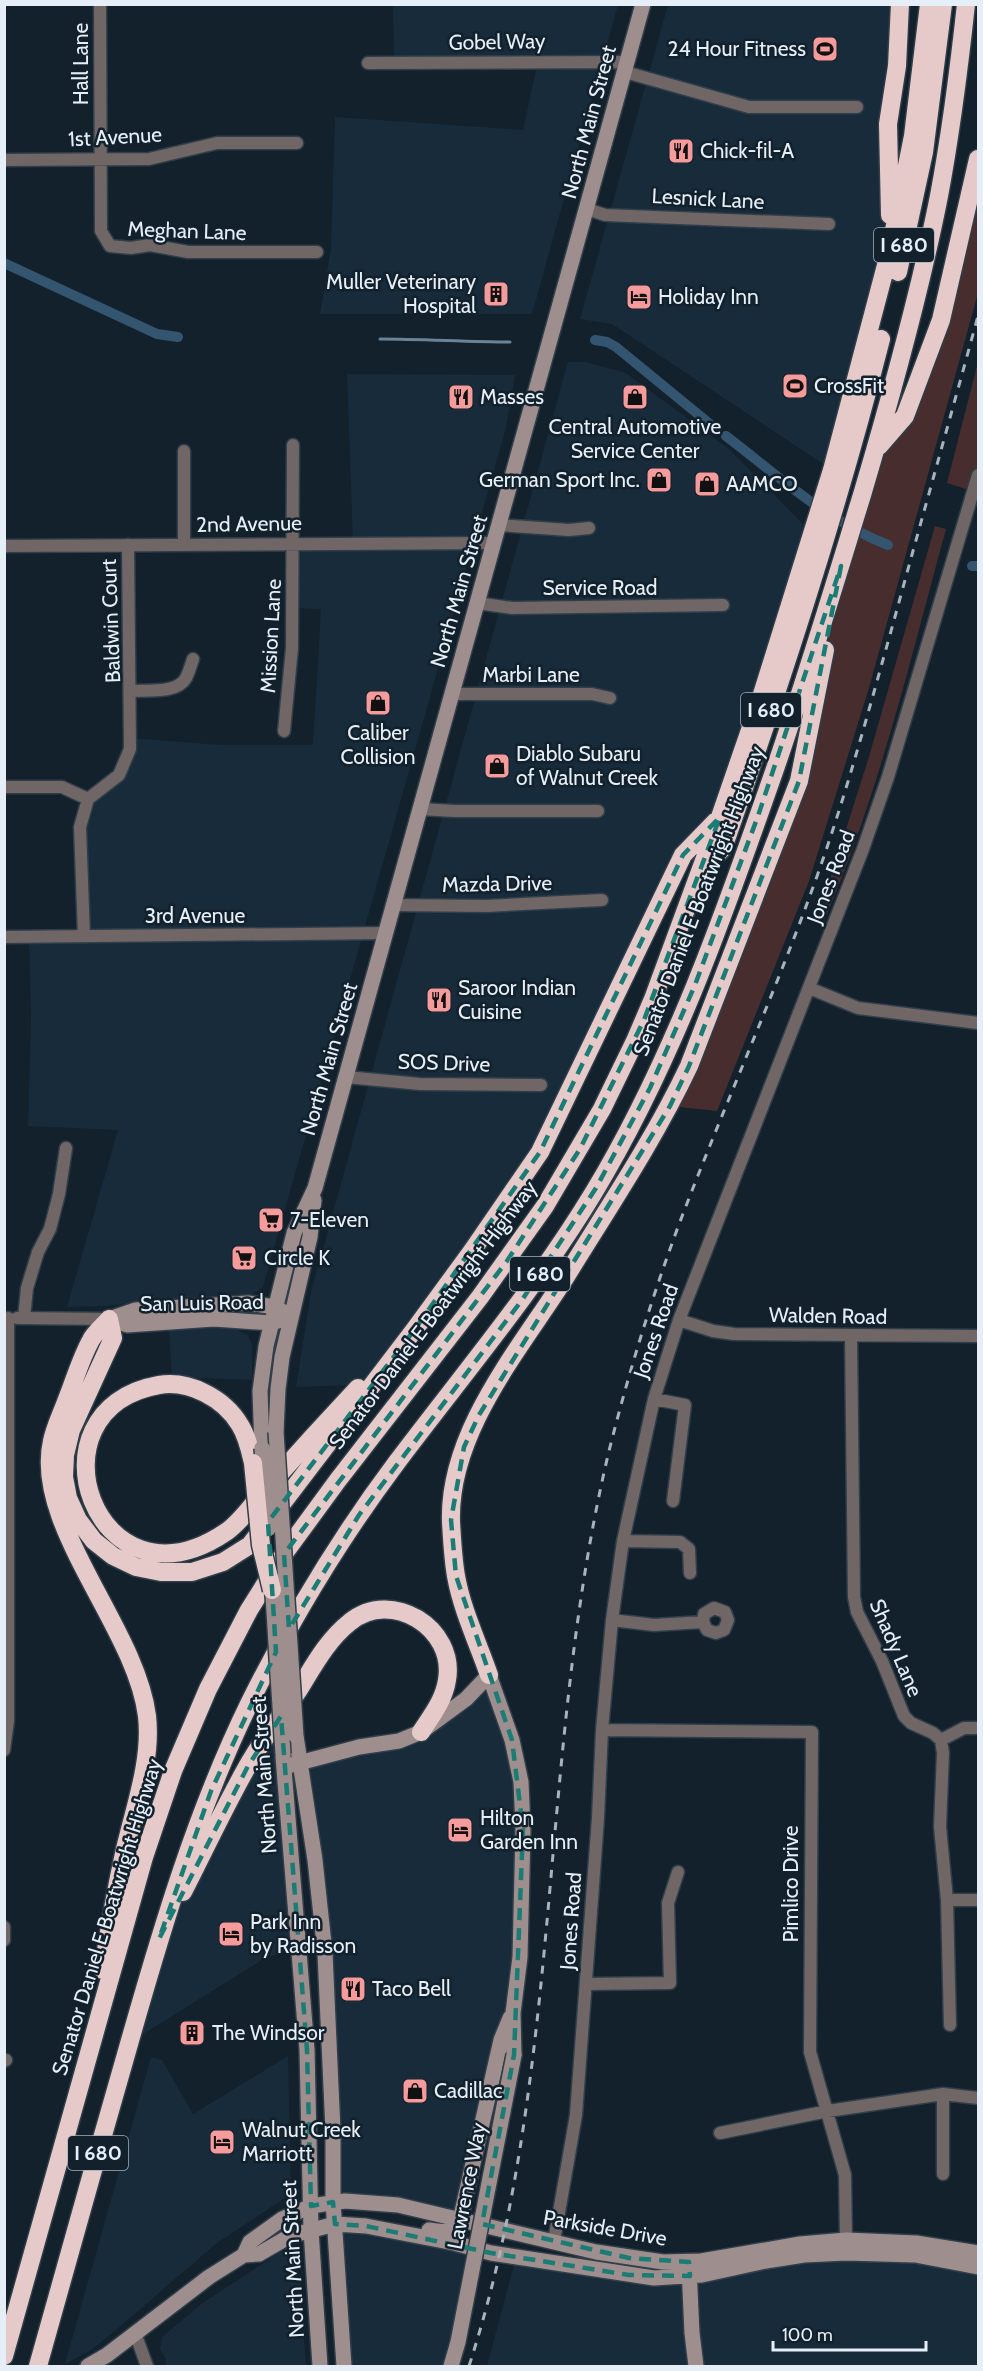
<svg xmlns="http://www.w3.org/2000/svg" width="983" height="2371" viewBox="0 0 983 2371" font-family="Cabin,sans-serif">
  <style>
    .built { fill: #172b3b }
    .green { fill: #472d2d }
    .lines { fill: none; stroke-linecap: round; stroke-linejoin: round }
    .stream { stroke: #698398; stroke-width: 3 }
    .canal { stroke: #34556f; stroke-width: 10 }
    .street-casing { stroke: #303e49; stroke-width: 15 }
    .secondary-casing { stroke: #303e49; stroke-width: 18 }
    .highway-casing { stroke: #303e49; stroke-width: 21 }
    .street { stroke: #706665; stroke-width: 12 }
    .secondary { stroke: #9f8e8e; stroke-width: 15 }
    .highway { stroke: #e5cac9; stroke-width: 18 }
    .rail { stroke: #a9b3bd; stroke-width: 3; stroke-dasharray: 8 8; stroke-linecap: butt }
    .secondary-bridge-casing { stroke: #303e49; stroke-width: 18; stroke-linecap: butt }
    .highway-bridge-casing { stroke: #303e49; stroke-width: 21; stroke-linecap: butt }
    .secondary-bridge { stroke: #9f8e8e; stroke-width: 15 }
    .highway-bridge { stroke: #e5cac9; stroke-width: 18 }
    .marked { fill: none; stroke: #1a7c75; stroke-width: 4.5; stroke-dasharray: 12 8; stroke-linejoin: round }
    .labels { text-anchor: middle; stroke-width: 5; stroke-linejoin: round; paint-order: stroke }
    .shield { fill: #12212c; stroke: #a6b1bb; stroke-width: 1.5 }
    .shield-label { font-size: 20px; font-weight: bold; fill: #e6eff8 }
    .street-label { font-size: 21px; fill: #e6eff8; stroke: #12212c }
    .poi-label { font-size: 21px; fill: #e6eff8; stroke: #12212c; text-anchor: start }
  </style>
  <rect width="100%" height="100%" fill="#12212c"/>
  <path class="built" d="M393,5H618L532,314H320L331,248L335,117L523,130L538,61L394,63Z
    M668,5H900L890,250L832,470L612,324L580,319Z
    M568,362H586L626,373L729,449L813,534L720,817L683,855L540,1152L385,1356L360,1385L296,1387L311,1292Z
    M347,374L515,375L505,432L263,1287L253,1294L193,1297L105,1306L67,1307L118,1130L28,1126L31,1018L29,937L84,935L81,827L88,799L119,775L130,738L221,745H313L321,609L293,608L294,543H353Z
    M216,1328L236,1329L248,1335L252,1345V1380L172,1377L169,1329Z
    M489,1675L521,1782L520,1957L461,2218L333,2202L330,2046L300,1763L399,1741Z
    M280,1713L299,1948L265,1958L129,2043L159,1939Z
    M288,2056L291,2194L217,2243L109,2336L88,2352L65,2364L151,2057L162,2060L193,2114Z
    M335,2224L476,2249L451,2366H344Z
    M288,2247L296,2251L298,2256L306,2366H166V2359L160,2349L162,2337L201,2304Z
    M846,2253L978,2267V2366H487L516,2257L629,2275Z"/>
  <path class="green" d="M978,207V293L869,688L809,881L717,1111L670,1106L799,781L841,566L875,451L905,416L951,279Z
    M978,362V475L975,492L947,483Z
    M935,526L946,529C910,661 879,794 824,921L817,920L868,760Z"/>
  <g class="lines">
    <path class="stream" d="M380,339C424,339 467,342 510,342"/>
    <path class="canal" d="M4,263L157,334L178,337
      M595,340L607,342L616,347L710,424
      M726,436C777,475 828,522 888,545
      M972,566H978"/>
    <g class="street-casing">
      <path id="street" d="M100,4L101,231L110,246L131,248L150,245L188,252H317
        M368,63L627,62
        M625,72L749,107H857
        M4,160L149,159L217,143H297
        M587,209L605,215L829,224
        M184,451V545
        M499,525L569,530L589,528
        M4,546L494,543
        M477,603L512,608L723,605
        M130,691C147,690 177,694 186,678C189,672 191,665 193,659
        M452,694H592L610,698
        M284,731L292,648L293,445
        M4,787H62L88,799
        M420,809L455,811H598
        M394,905L486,906L602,900
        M84,936L80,827L88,799L119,775L130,749L128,545
        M4,937L386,933
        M809,988L858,1008L978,1023
        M346,1077L420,1084L541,1085
        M17,1318L109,1319
        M24,1318L27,1288L38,1252L50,1229L59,1194L66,1148
        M679,1320L713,1331L734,1334L978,1336
        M851,1336L854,1597L857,1612L882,1661L904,1716L911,1723L933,1733L941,1740L943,1753L940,1827L947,1900L950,2025
        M654,1399L685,1405L673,1501
        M623,1541L680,1542L689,1549L690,1573
        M612,1620L654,1625L703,1622L707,1630L716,1633L724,1630L728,1620L725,1612L714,1608L704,1614L703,1622
        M602,1730L812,1732L810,2052L845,2175L846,2240
        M941,1740L964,1728H978
        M4,1750L8,1721V1318
        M947,1900H978
        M4,1927V1940
        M586,1984L670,1983L668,1903L678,1872
        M4,2061L6,2060
        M943,2094V2174
        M720,2133L828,2111L943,2094L978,2098
        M554,2241L576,2115L598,1818L602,1730L612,1620L623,1541L654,1399L679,1320L863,849L888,777L978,475
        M135,2333L147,2366"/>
    </g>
    <g class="secondary-casing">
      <path id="secondary" d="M109,1319L135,1310L248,1303L275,1307L282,1311
        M109,1319L127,1325L214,1319L271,1323L281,1320
        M276,1432L278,1389L282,1357L310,1237L314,1200
        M262,1448L260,1391L266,1346L294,1233L315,1188L643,4
        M296,1736L315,1860L325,1953L333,2131V2202L344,2366
        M283,1757L307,2050L311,2230L320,2366
        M284,1767L359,1747L399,1741L421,1732L466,1699L489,1675L512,1740L521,1782L523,1829L520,1957L513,2013L514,2055
        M429,2230C441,2232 451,2233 459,2225L501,2040L510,2018
        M244,2255L250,2242L282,2219L311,2206L345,2201L398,2205L596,2252L663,2262L701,2261L800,2244L846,2240L916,2243L978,2253
        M689,2268L692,2333L696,2366
        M88,2366L107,2355L209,2277L244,2255L259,2254L290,2236L335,2224L366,2226L454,2243L491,2253L654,2278L702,2275L766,2261L804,2255L846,2253L915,2255L978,2267
        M451,2366L458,2342"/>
    </g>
    <g class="highway-casing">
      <path id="highway" d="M890,215L888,124L897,66L900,4
        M898,272L924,152L943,4
        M879,446L905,416L941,320L978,159
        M704,867L723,848C782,680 837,512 881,339
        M109,1319L113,1338L71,1430L65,1455L64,1477L68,1498L78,1520L94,1541L113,1556L136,1567L161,1572H192L223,1562L250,1545L287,1497L415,1329L472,1251L540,1152L683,855L716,821
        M253,1463C250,1450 247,1436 240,1425C224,1398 189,1380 159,1385C22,1409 96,1620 226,1532C241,1522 254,1502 266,1489C296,1455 327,1421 358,1388
        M489,1675C478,1643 462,1610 456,1576C453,1559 452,1539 451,1522C448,1432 520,1349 565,1278C608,1208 654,1140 689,1066L799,781L825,650
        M183,1892C204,1851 224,1808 247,1767C262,1740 281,1716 298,1691C313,1667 327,1640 350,1622C391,1588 456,1628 447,1680C444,1700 432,1715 421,1732
        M103,1970C109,1929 116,1889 125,1849C135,1806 152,1760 147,1716C136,1627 33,1525 52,1441C55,1427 62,1413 67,1399C75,1379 81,1358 91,1340C95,1332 103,1326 109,1319
        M4,2356L144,1857L173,1771L208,1689L249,1610L286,1551L338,1480L480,1297L545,1206L602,1109L635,1041L653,999L720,817L759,704L832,470L890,250L913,136L929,4
        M38,2366C68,2259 98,2151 129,2044C162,1928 196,1813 249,1704C291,1619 340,1538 397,1462C464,1373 536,1288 594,1192C674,1059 725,912 776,766C807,676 834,586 862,495C891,397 919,297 939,196C951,132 959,69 966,4"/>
    </g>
    <use href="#street" class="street"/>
    <use href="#secondary" class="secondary"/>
    <use href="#highway" class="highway"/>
    <path class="rail" d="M469,2366C565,2070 537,1752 609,1451C628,1375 651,1300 678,1227C721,1113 771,1003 812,890C844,803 868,713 893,624C921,521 950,419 978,316"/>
    <g class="secondary-bridge-casing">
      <path id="secondary-bridge" d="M276,1432L296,1736
        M262,1448L268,1529
        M272,1580L283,1754
        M458,2342L514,2055"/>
    </g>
    <g class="highway-bridge-casing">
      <path id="highway-bridge" d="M253,1463L261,1545L272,1590"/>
    </g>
    <use href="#secondary-bridge" class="secondary-bridge"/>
    <use href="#highway-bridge" class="highway-bridge"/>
  </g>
  <path class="marked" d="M841,566L799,781L689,1066L670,1106L479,1415L464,1447L451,1520L456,1576L512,1740L523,1829L514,2055L482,2224L629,2258L689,2262L690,2276L629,2275L491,2253L366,2226L335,2224L333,2202L311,2206L307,2050L281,1716L248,1766L159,1939L211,1791L276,1652L268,1522L415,1329L540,1152L683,855L720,817L644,1020L580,1149L507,1261L284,1554L289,1629L359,1515L522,1300L596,1188L650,1088L695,985L758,816Z"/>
  <defs>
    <g id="stadium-square" transform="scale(1.35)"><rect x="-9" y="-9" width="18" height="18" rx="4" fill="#f59b9c" stroke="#12212c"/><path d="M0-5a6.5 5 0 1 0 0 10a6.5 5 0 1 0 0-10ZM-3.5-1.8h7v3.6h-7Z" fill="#111"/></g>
    <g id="restaurant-square" transform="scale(1.35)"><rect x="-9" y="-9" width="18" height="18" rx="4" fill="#f59b9c" stroke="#12212c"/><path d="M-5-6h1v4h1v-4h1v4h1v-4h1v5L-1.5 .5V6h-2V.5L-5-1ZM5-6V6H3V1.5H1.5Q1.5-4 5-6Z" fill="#111"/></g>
    <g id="building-square" transform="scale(1.35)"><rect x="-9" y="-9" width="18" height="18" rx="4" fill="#f59b9c" stroke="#12212c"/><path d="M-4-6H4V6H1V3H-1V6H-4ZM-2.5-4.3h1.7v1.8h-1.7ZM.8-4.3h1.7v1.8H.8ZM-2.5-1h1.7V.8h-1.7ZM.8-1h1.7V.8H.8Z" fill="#111"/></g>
    <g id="hotel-square" transform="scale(1.35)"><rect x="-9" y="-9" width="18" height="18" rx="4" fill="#f59b9c" stroke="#12212c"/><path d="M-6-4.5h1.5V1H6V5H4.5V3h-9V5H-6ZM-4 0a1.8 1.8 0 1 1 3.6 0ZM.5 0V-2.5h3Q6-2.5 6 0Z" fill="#111"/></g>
    <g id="shop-square" transform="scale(1.35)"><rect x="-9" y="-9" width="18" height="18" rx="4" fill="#f59b9c" stroke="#12212c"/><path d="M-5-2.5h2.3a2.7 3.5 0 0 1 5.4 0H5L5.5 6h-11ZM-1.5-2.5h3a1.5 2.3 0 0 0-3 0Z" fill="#111"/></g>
    <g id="supermarket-square" transform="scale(1.35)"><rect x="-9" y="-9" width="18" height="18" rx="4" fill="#f59b9c" stroke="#12212c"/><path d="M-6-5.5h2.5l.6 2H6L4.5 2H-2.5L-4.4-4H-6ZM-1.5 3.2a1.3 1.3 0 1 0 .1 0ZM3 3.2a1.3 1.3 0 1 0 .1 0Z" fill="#111"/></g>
  </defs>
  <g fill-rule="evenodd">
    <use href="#stadium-square" x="825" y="49"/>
    <use href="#restaurant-square" x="681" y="151"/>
    <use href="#building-square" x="496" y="294"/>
    <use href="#hotel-square" x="639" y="297"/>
    <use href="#stadium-square" x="795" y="386"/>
    <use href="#restaurant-square" x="461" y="397"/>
    <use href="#shop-square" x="635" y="397"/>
    <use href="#shop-square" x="659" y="480"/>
    <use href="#shop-square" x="707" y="484"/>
    <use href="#shop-square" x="378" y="703"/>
    <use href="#shop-square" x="497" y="766"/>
    <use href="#restaurant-square" x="439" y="1000"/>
    <use href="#supermarket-square" x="271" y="1220"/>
    <use href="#supermarket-square" x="244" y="1258"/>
    <use href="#hotel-square" x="460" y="1830"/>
    <use href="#hotel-square" x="231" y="1934"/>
    <use href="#restaurant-square" x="353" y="1989"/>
    <use href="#building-square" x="192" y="2033"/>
    <use href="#shop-square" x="415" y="2091"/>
    <use href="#hotel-square" x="222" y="2142"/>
  </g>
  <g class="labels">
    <g class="shield">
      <rect x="874" y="228" width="60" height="34" rx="4.5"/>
      <rect x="741" y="693" width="60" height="34" rx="4.5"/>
      <rect x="510" y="1257" width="60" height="34" rx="4.5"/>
      <rect x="68" y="2136" width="60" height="34" rx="4.5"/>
    </g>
    <g class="shield-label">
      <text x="904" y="252">I 680</text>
      <text x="771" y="717">I 680</text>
      <text x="540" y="1281">I 680</text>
      <text x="98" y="2160">I 680</text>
    </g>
    <g class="street-label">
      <text transform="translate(497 42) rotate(-1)" y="7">Gobel Way</text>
      <text transform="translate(81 64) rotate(-90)" y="7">Hall Lane</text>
      <text transform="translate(589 122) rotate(-75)" y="7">North Main Street</text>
      <text transform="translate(115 137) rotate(-3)" y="7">1st Avenue</text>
      <text transform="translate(708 199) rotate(3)" y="7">Lesnick Lane</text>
      <text transform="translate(187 231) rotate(2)" y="7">Meghan Lane</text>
      <text transform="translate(249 524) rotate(-1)" y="7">2nd Avenue</text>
      <text x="600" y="595">Service Road</text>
      <text transform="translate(459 591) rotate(-74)" y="7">North Main Street</text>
      <text transform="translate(111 621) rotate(-92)" y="7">Baldwin Court</text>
      <text transform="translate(271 636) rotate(-87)" y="7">Mission Lane</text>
      <text x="531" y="682">Marbi Lane</text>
      <text transform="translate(831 877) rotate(-69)" y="7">Jones Road</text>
      <text transform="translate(497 884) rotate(-1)" y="7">Mazda Drive</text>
      <text transform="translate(699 901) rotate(-69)" y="7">Senator Daniel E Boatwright Highway</text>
      <text x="195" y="923">3rd Avenue</text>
      <text transform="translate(329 1059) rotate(-74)" y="7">North Main Street</text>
      <text transform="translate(444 1063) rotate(2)" y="7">SOS Drive</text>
      <text transform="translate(202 1303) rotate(-1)" y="7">San Luis Road</text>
      <text transform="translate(433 1315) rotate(-53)" y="7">Senator Daniel E Boatwright Highway</text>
      <text transform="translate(828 1316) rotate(1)" y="7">Walden Road</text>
      <text transform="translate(656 1331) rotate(-71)" y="7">Jones Road</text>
      <text transform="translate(896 1648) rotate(67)" y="7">Shady Lane</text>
      <text transform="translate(264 1775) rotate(-94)" y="7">North Main Street</text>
      <text transform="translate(791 1884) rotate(-90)" y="7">Pimlico Drive</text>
      <text transform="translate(107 1917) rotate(-73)" y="7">Senator Daniel E Boatwright Highway</text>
      <text transform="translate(571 1921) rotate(-86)" y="7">Jones Road</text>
      <text transform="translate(467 2186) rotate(-79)" y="7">Lawrence Way</text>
      <text transform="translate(605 2228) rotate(10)" y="7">Parkside Drive</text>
      <text transform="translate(293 2259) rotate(-93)" y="7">North Main Street</text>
    </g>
    <g class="poi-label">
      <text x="806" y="56" text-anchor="end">24 Hour Fitness</text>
      <text x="700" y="158">Chick-fil-A</text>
      <text x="476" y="289" text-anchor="end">Muller Veterinary<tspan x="476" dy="24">Hospital</tspan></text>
      <text x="658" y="304">Holiday Inn</text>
      <text x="814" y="393">CrossFit</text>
      <text x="480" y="404">Masses</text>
      <text x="635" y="434" text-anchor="middle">Central Automotive<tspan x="635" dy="24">Service Center</tspan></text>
      <text x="640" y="487" text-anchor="end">German Sport Inc.</text>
      <text x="726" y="491">AAMCO</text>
      <text x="378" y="740" text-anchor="middle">Caliber<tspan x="378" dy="24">Collision</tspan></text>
      <text x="516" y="761">Diablo Subaru<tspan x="516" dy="24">of Walnut Creek</tspan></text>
      <text x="458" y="995">Saroor Indian<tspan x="458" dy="24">Cuisine</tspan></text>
      <text x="290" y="1227">7-Eleven</text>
      <text x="264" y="1265">Circle K</text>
      <text x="480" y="1825">Hilton<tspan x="480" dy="24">Garden Inn</tspan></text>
      <text x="250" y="1929">Park Inn<tspan x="250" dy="24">by Radisson</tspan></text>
      <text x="372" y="1996">Taco Bell</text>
      <text x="212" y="2040">The Windsor</text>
      <text x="434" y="2098">Cadillac</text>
      <text x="242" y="2137">Walnut Creek<tspan x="242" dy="24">Marriott</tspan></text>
    </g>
  </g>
  <rect width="983" height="2371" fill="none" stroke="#e6eff8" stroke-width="12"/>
  <path d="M773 2341v9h153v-9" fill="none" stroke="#e6eff8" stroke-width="3"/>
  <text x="782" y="2341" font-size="18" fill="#e6eff8" stroke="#12212c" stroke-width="4.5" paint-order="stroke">100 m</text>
</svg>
